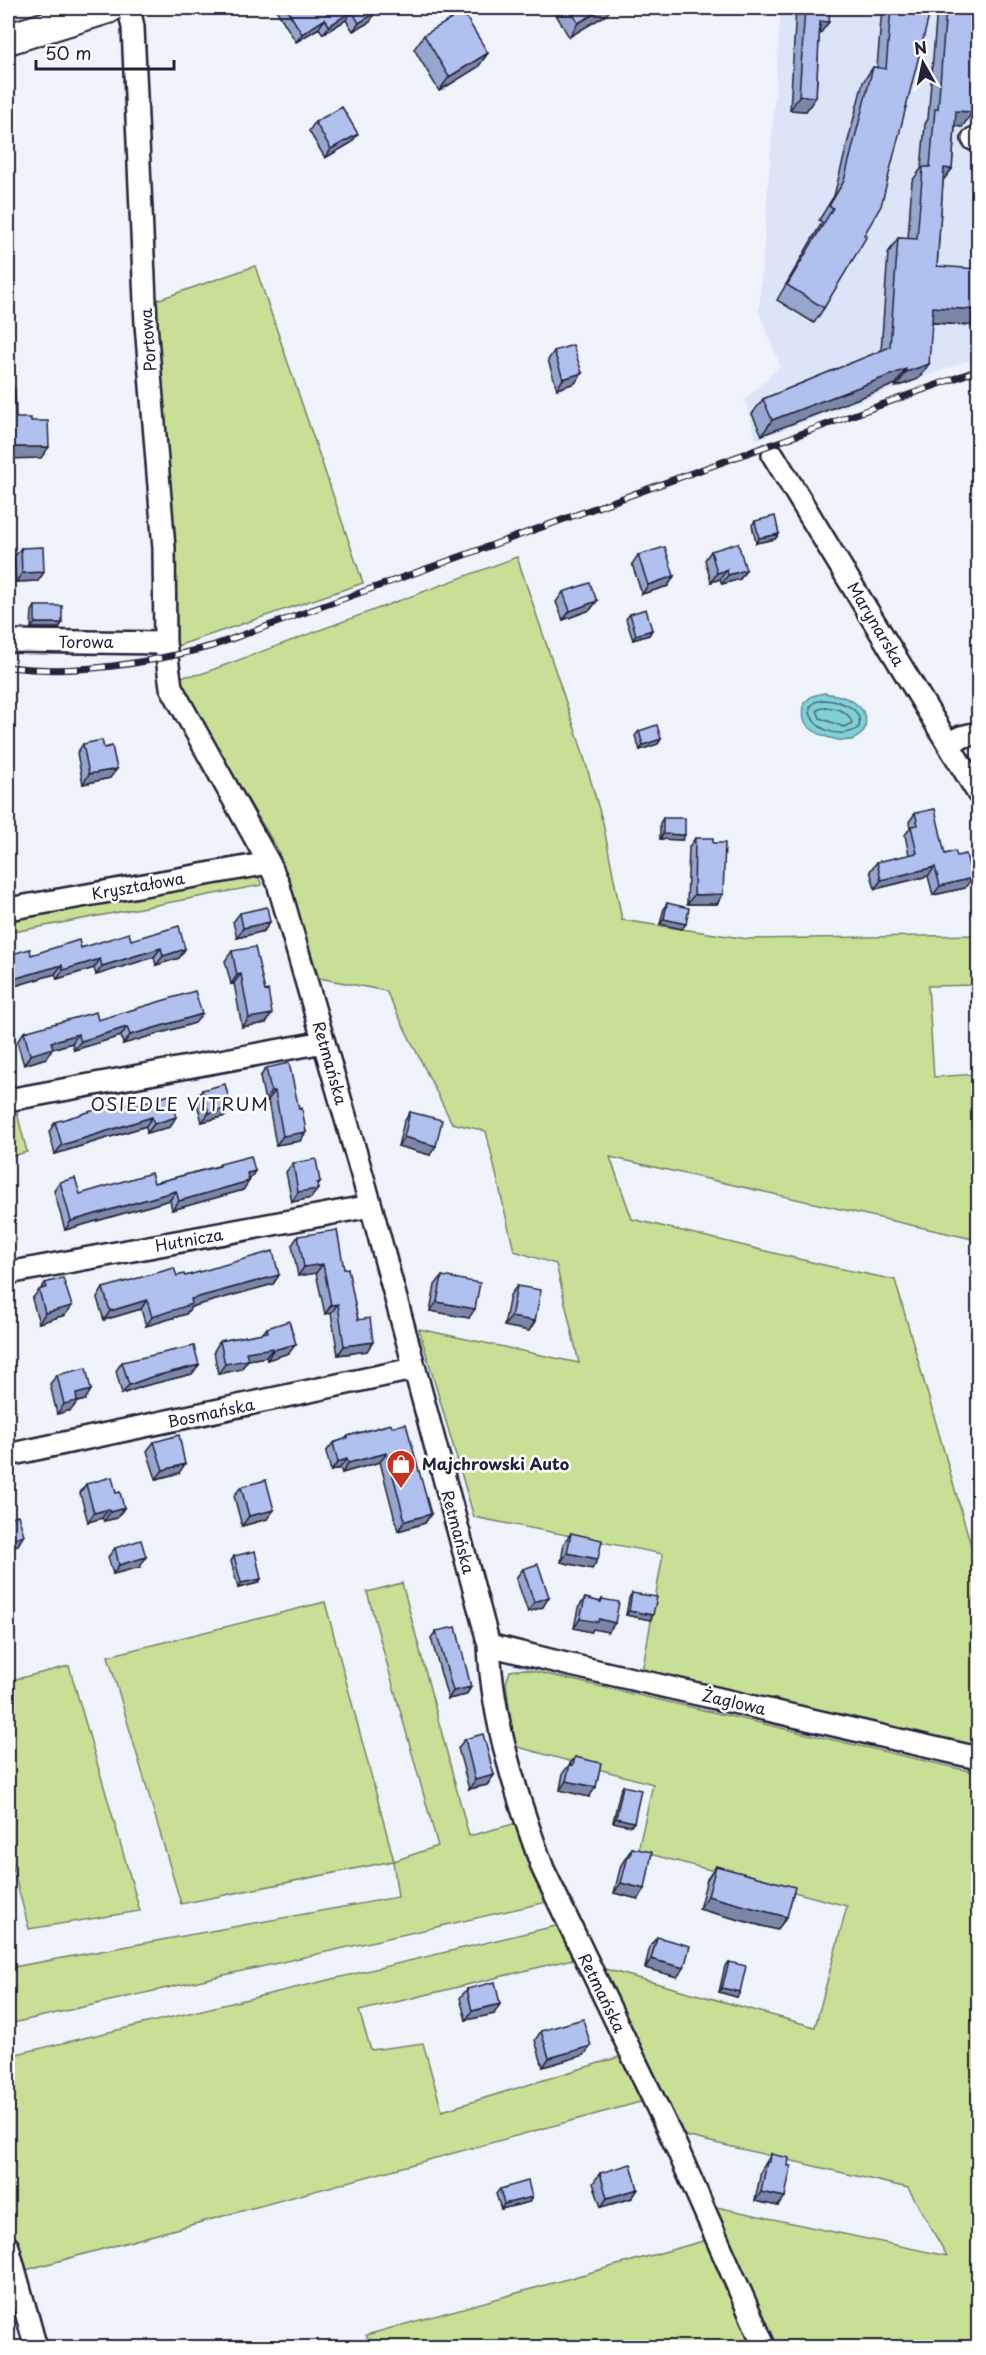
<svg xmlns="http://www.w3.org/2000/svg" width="986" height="2355" viewBox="0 0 986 2355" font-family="'Playpen Sans',sans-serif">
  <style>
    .built { fill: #dce4f8 }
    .green { fill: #c8e096; stroke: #758168; stroke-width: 1.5 }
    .water { fill: #81d2d7; stroke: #5b8c99; stroke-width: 1.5 }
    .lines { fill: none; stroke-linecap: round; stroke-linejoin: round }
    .shore { stroke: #486879; stroke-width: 1.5 }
    .street-casing { stroke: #22223b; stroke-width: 26 }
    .secondary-casing { stroke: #22223b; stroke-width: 34 }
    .street { stroke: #fff; stroke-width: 21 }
    .secondary { stroke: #fff; stroke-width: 30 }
    .rail-casing { stroke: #22223b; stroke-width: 7 }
    .rail { stroke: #fff; stroke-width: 4.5; stroke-dasharray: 14; stroke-linecap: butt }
    .wall { fill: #97a6ce; stroke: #22223b; stroke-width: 1.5 }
    .shaded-wall { fill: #7b87a8; stroke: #22223b; stroke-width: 1.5 }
    .building { fill: #b0c1f0; stroke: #22223b; stroke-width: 1.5 }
    .labels { text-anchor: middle; stroke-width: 5; stroke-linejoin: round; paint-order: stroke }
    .street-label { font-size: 16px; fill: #22223b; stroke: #fff }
    .poi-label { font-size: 16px; font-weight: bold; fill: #22223b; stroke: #fff; text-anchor: start }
    .neighbourhood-label { font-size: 18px; letter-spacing: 1.5px; fill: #22223b; stroke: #fff }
  </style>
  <rect width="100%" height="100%" fill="#eff3fc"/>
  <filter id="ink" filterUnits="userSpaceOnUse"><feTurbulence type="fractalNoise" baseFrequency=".0167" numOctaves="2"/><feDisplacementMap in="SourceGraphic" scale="12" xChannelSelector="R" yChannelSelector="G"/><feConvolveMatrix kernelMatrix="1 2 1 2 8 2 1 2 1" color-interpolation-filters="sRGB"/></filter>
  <g filter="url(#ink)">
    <path class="built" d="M781,8H978V357L756,440L745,399L780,366L759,312Z"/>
    <path class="green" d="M255,266L363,583L177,646L154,301Z
      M517,557L581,747L603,823L622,920L748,939L978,935V985L928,986L934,1077L978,1074V1190L973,1239L610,1157L632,1219L828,1266L895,1280L978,1570V1748L642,1672L663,1554L474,1517L419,1329L579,1363L556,1264L514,1251L486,1131L452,1123L386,991L319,978L278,850L186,697L178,677L201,674Z
      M258,876L262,885L8,933V921Z
      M17,1113L27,1152L8,1157V1115Z
      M402,1583L469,1836L517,1823L547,1902L8,2024V1968L398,1897L393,1861L181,1904L108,1656L325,1602L394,1861L438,1846L367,1592Z
      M69,1666L140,1911L29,1929L8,1850V1681Z
      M524,1669L978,1773V2347H774L712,2206L947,2256L908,2188L677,2134L601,1968L815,2027L847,1906L638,1851L653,1784L514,1746L506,1683L510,1671Z
      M560,1925L573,1959L359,2011L371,2050L423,2043L442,2111L619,2057L644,2101L22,2271L8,2224V2056Z
      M707,2240L755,2347L368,2348L366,2335Z"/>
    <path class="water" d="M824,693C835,695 846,696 855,703C867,711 871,730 856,738C844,745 812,735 805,722C802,716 804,709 804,703L812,696Z"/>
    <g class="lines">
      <path class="shore" d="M824,700C840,701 863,707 859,727C844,741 808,730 810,707L815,702Z
        M825,707C837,708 849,711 852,723L844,727L820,718L817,710Z"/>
      <g class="street-casing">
        <path id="street" d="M129,8L133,27L146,324L164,548L165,643L171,687L269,863L278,883L371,1206L489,1645C492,1722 517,1797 543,1869L676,2146L765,2348
          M973,139L978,140
          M773,455L978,793
          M8,641L165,643
          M948,744L961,737L978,733
          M8,909L269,863
          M8,1100L324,1042
          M8,1273L371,1206
          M8,1455L413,1369
          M489,1645L562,1663L978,1758
          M8,2247L36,2348"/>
      </g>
      <g class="secondary-casing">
        <path id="secondary" d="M8,39L108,8"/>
      </g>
      <use href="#street" class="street"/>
      <use href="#secondary" class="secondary"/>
      <g class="rail-casing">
        <path id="rail" d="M8,667C78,675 144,664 212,646L978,370"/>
      </g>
      <use href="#rail" class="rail"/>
    </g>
    <path class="wall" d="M275,8H303L304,9L372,8L370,22L353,31L346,20L323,34L319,28L296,42Z
      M557,8H612L606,15L569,37L554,11Z
      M796,8H830L819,35L816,97L806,111L790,110Z
      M882,8H931L864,235L824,308L814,323L777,300L822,222L819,220L834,196L863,82L873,67L877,68Z
      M937,8H978L962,127L955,126L952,169L943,180L937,266L978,326L932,323L918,379L896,387V384L762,435L752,414L763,399L881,351L888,253L898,238L908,239L912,181L921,169L925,124L928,119Z
      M424,35L488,53L478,67L439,91L414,49Z
      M315,122L351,143L325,158L309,131Z
      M554,351L582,373L575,383L557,389L548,360Z
      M755,521L779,534L775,539L756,543L752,525Z
      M21,548L44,572L38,581L16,582L14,557Z
      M711,551L746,570L740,579L722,584L720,579L711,582L705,560Z
      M638,555L674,576L668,586L642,594L632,564Z
      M563,592L597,601L590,610L563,620L556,602Z
      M35,606L62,623L59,628H31L32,611Z
      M630,614L652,630L649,635L633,640L626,619Z
      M639,731L661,739L658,744L640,750L635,736Z
      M83,744L110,778L83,784L77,753Z
      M915,813L945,854L965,888L933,895L928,876L875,889L870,871L877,862L909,855L905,835L910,828L909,822Z
      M663,818L682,840L660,839V823Z
      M695,838L713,843L723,894L717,904H687L689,847Z
      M667,903L682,929L660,924L664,908Z
      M240,913L270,922L264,931L237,938L233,922Z
      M131,940L185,949L179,958L156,965L154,957L96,975L94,968L57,979L55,974L8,988V955H31Z
      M232,951L266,1023L242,1027L234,983L231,984L225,961Z
      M98,1020L195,1023L123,1044L121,1036L74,1050L72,1043L52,1049L46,1058L24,1065L17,1042L24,1032Z
      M266,1068L306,1132L300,1141L276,1145L268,1100L265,1101L260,1077Z
      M202,1090L225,1116L202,1122L196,1100Z
      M134,1105L170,1127L147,1133L146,1126L55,1154L49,1132L55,1122L127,1106Z
      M410,1112L430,1155L398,1146L404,1122Z
      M293,1163L317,1186L311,1198L292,1202L286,1172Z
      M220,1164L255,1171L243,1190L172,1210L170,1200L65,1230L54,1191L60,1182L80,1194L154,1183L218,1166Z
      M298,1236L344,1269L367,1351L338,1355L331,1313L325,1314L316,1273L298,1276L292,1245Z
      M279,1275L273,1284L191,1307L186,1314L146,1326L141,1309L104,1320L97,1298L103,1288L177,1276Z
      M442,1276L469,1318L430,1311L435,1285Z
      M45,1283L65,1315L39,1323L32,1299L39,1290L41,1289Z
      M517,1286L535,1321L529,1331L504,1326L510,1295Z
      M978,1301V1325L972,1323L977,1303Z
      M267,1328L289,1353L267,1360L266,1357L248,1360L241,1369L218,1374L214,1351L220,1341L263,1333Z
      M122,1362L192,1374L144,1386L122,1394L116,1371Z
      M57,1375L85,1400L77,1402L71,1410L57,1414L50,1384Z
      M391,1424L431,1514L425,1523L398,1531L380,1462L342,1473L340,1468L331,1471L326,1452L333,1443L345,1439L348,1436Z
      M154,1442L179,1473L156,1479L147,1451Z
      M86,1484L116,1493L124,1508L117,1518L104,1521L102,1518L88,1522L80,1493Z
      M241,1487L267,1519L242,1526L234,1496Z
      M571,1533L598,1559L592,1569L561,1562L564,1543Z
      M115,1548L140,1567L113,1574L108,1557Z
      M234,1556L261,1579L258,1583L238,1588L231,1561Z
      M523,1569L543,1607L528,1612L516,1578Z
      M632,1593L650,1620L626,1615L629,1598Z
      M585,1598L600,1602L602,1599L615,1623L608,1632L593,1629L591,1632L574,1628L578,1608Z
      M436,1631L471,1687L466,1695L448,1699L431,1638Z
      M465,1739L494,1775L487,1785L469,1789L458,1748Z
      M575,1757L589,1797L560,1790L563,1773Z
      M623,1786L634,1822L631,1826L613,1822L620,1791Z
      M632,1848L638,1899L614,1893L621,1865Z
      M716,1866L787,1917L777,1930L699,1909L707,1879Z
      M657,1937L684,1968L677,1977L645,1968L650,1946Z
      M729,1962L740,1992L737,1997L719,1992L725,1966Z
      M467,1989L494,2014L466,2020L460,1998Z
      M541,2031L584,2055L543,2067L535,2040Z
      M771,2154L778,2206L755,2201L761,2171Z
      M600,2173L638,2189L632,2198L601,2207L593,2183Z
      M500,2189L529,2202L501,2209L496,2194Z"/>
    <path class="shaded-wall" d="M605,8H612L606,15L569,37L578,23Z
      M352,11L346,20L323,34L329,26Z
      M375,13L370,22L353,31L359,23Z
      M325,19L319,28L296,42L302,34Z
      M820,21L829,22L819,35Z
      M488,53L478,67L439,91L449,77Z
      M799,96L816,97L806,111L790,110Z
      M956,111L973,112L962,127L946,125Z
      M358,134L351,143L325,158L331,149Z
      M944,168L952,169L941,183Z
      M933,307L978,310V326L923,322Z
      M929,364L918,379L896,387L906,372Z
      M906,369L896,384L762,435L772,420Z
      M582,373L575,383L557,389L563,379Z
      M8,447H49L41,458L8,459Z
      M779,534L775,539L756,543L759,538Z
      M727,570L720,579L711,582L717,573Z
      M746,570L740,579L722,584L728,575Z
      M44,572L38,581L16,582L22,573Z
      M674,576L668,586L642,594L648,585Z
      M597,601L590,610L563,620L570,611Z
      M35,623H62L59,628H31Z
      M652,630L649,635L633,640L636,635Z
      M661,739L658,744L640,750L643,745Z
      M117,769L110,778L83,784L89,774Z
      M663,834L685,835L682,840L660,839Z
      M935,867L928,876L875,889L881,880Z
      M972,878L965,888L933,895L940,886Z
      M723,894L717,904H687L694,895Z
      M664,919L686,924L682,929L660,924Z
      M270,922L264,931L237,938L243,928Z
      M161,948L154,957L96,975L102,966Z
      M185,949L179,958L156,965L163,956Z
      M100,959L94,968L57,979L63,970Z
      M62,965L55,974L8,988L13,979Z
      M241,974L234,983L231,984L237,975Z
      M12,976L8,983V977Z
      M202,1014L195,1023L123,1044L130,1035Z
      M272,1014L266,1023L242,1027L249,1018Z
      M127,1027L121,1036L74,1050L81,1041Z
      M78,1034L72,1043L52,1049L46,1058L24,1065L30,1055L51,1042Z
      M271,1091H275L268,1100L265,1101Z
      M231,1107L225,1116L202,1122L209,1113Z
      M152,1117L146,1126L55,1154L62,1145Z
      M176,1117L170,1127L147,1133L154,1124Z
      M306,1132L300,1141L276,1145L283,1136Z
      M404,1137L436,1146L430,1155L398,1146Z
      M255,1171L249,1180L247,1173Z
      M249,1181L243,1190L172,1210L179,1201Z
      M320,1182L315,1189H318L311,1198L292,1202L298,1192Z
      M176,1191L170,1200L65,1230L71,1221Z
      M323,1264L316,1273L298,1276L304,1267Z
      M279,1275L273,1284L191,1307L186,1314L146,1326L152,1317L191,1299Z
      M147,1300L141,1309L104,1320L110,1311Z
      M437,1302L475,1309L469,1318L430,1311Z
      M338,1304L331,1313L325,1314L331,1305Z
      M72,1306L65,1315L39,1323L45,1313Z
      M978,1314V1325L972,1323Z
      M511,1317L535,1321L529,1331L504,1326Z
      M373,1342L367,1351L338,1355L344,1346Z
      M296,1344L289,1353L267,1360L273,1350Z
      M273,1348L266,1357L248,1360L241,1369L218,1374L225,1364L246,1352Z
      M199,1365L192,1374L144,1386L122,1394L129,1385L151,1377Z
      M91,1390L85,1400L77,1402L71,1410L57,1414L64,1404L76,1394Z
      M14,1409L8,1418V1410Z
      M387,1453L380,1462L342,1473L348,1463Z
      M347,1459L340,1468L331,1471L338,1462Z
      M185,1464L179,1473L156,1479L163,1470Z
      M124,1508L117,1518L104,1521L110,1512Z
      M109,1509L102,1518L88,1522L94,1513Z
      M274,1510L267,1519L242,1526L249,1516Z
      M431,1514L425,1523L398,1531L405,1521Z
      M24,1535L18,1545L8,1548V1540Z
      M567,1553L598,1559L592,1569L561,1562Z
      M146,1557L140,1567L113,1574L119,1565Z
      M261,1579L258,1583L238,1588L241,1583Z
      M549,1597L543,1607L528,1612L534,1602Z
      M629,1611L653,1615L650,1620L626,1615Z
      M580,1619H599L615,1623L608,1632L593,1629L591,1632L574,1628Z
      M471,1687L466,1695L448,1699L453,1691Z
      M494,1775L487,1785L469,1789L475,1780Z
      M566,1781L596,1787L589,1797L560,1790Z
      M616,1818L634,1822L631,1826L613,1822Z
      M621,1883L645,1889L638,1899L614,1893Z
      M708,1896L787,1917L777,1930L699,1909Z
      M651,1959L684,1968L677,1977L645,1968Z
      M722,1988L740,1992L737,1997L719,1992Z
      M500,2004L494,2014L466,2020L472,2011Z
      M591,2046L584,2055L543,2067L549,2058Z
      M638,2189L632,2198L601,2207L607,2198Z
      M761,2192L785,2197L778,2206L755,2201Z
      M532,2197L529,2202L501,2209L504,2204Z"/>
    <path class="building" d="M286,8H303L304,9L307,8H372L375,13L359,23L352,11L329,26L325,19L302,34Z
      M570,8H605L578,23Z
      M805,8H830L829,22L820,21L816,97L799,96Z
      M891,8H931L881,206L864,235L867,236L824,308L787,285L833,208L829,206L844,181L873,67L886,69Z
      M946,8H978V41L973,112L956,111L952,169L944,168L937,266L978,269V310L933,307L929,364L906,372V369L772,420L763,399L890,347L898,238L917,239L923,167H930L935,109H938Z
      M463,12L488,53L449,77L424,35Z
      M342,107L358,134L331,149L315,122Z
      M573,345L582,373L563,379L554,351Z
      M8,389H15L16,418H31V421H48L49,447H8Z
      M775,516L779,534L759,538L755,521Z
      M738,543L746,570L728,575L727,570L717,573L711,551Z
      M43,547L44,572L22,573L21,548Z
      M665,547L674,576L648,585L638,555Z
      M590,583L597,601L570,611L563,592Z
      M35,606H62V623H35Z
      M646,609L652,630L636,635L630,614Z
      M657,725L661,739L643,745L639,731Z
      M102,740L104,748L112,746L117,769L89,774L83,744Z
      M935,809L945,854L955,851L957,856L966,854L972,878L940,886L935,867L881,880L877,862L917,853L911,826L918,825L915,813Z
      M663,818H685V835L663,834Z
      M695,838H713V843H725L723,894L694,895Z
      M667,903L689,908L686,924L664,919Z
      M267,907L270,922L243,928L240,913Z
      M179,926L185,949L163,956L161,948L102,966L100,959L63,970L62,965L13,979L12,976L8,977V955L30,949L31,955L79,940L81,948L129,933L131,940Z
      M255,947L265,991L268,990L272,1014L249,1018L241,974L237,975L232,951Z
      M195,991L202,1014L130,1035L127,1027L81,1041L78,1034L51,1042L53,1048L30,1055L24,1032L96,1012L98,1020Z
      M8,1032L12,1048L8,1049Z
      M289,1063L299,1109L302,1108L306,1132L283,1136L275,1091H271L266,1068Z
      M225,1084L231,1107L209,1113L202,1090Z
      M170,1095L176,1117L154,1124L152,1117L62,1145L55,1122L125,1101L127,1106L134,1105Z
      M410,1112L442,1120L436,1146L404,1137Z
      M251,1156L255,1171L247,1173L249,1181L179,1201L176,1191L71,1221L60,1182L75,1178L80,1194L151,1173L154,1183L220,1166V1164Z
      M316,1159L320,1182L317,1183L318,1189L298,1192L293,1163Z
      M337,1230L344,1269L348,1268L358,1320L370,1318L373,1342L344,1346L338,1304L331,1305L323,1264L304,1267L298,1236Z
      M273,1251L279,1275L191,1299L192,1304L152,1317L147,1300L110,1311L103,1288L174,1268L177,1276L184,1274L185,1276Z
      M442,1276L480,1283L475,1309L437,1302Z
      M63,1278L72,1306L45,1313L39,1290L47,1287L45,1283Z
      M517,1286L541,1290L535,1321L511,1317Z
      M289,1321L296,1344L273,1350V1348L246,1352L248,1360L225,1364L220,1341L268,1332L267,1328Z
      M194,1346L199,1365L151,1377L129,1385L122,1362Z
      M86,1368L91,1390L76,1394L77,1401L64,1404L57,1375Z
      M8,1382L14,1409L8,1410Z
      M391,1424L392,1427L406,1424L431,1514L405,1521L387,1453L348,1463L347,1459L338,1462L333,1443L348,1438V1436Z
      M179,1435L185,1464L163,1470L154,1442Z
      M112,1477L116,1493L120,1492L124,1508L110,1512L109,1509L94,1513L86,1484Z
      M266,1480L274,1510L249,1516L241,1487Z
      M18,1515L24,1535L8,1540V1518Z
      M571,1533L602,1540L598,1559L567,1553Z
      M141,1540L146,1557L119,1565L115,1548Z
      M255,1551L261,1579L241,1583L234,1556Z
      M538,1564L549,1597L534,1602L523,1569Z
      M632,1593L657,1597L653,1615L629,1611Z
      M585,1598L601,1602L602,1599L619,1602L615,1623L599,1619L598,1622L580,1619Z
      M456,1627L471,1687L453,1691L436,1631Z
      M483,1734L494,1775L475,1780L465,1739Z
      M575,1757L601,1763L596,1787L566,1781L570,1764L573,1765Z
      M623,1786L641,1790L634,1822L616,1818Z
      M632,1848L652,1852L645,1889L621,1883L628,1856H630Z
      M716,1866L795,1887L787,1917L708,1896Z
      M657,1937L690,1946L684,1968L651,1959Z
      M729,1962L746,1966L740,1992L722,1988Z
      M495,1982L500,2004L472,2011L467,1989Z
      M583,2019L591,2046L549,2058L541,2031Z
      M771,2154L789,2158L788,2166H791L785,2197L761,2192L767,2162H770Z
      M631,2164L638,2189L607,2198L600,2173Z
      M528,2181L532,2197L504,2204L500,2189Z"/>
  </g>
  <defs>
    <g id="shop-pin" transform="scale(1.5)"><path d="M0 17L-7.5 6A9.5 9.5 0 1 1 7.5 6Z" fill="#c8321e" stroke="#fff"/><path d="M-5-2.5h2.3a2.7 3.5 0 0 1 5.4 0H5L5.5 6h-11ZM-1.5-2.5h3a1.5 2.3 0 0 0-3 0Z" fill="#fff"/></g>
  </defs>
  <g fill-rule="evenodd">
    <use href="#shop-pin" x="401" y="1464"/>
  </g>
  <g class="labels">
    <g class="street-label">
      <text transform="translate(148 340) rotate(-94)" y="6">Portowa</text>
      <text transform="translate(876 624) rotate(59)" y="6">Marynarska</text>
      <text x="86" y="648">Torowa</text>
      <text transform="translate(138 886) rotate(-10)" y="6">Kryształowa</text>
      <text transform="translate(330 1063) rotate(74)" y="6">Retmańska</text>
      <text transform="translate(189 1240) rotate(-10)" y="6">Hutnicza</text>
      <text transform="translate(211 1413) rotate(-12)" y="6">Bosmańska</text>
      <text transform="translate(458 1532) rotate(75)" y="6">Retmańska</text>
      <text transform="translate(734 1702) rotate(13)" y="6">Żaglowa</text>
      <text transform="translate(602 1993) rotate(64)" y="6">Retmańska</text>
    </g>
    <g class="poi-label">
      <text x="422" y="1470">Majchrowski Auto</text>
    </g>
    <g class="neighbourhood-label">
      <text x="180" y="1111">OSIEDLE VITRUM</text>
    </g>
  </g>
  <rect width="986" height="2355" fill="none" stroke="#fff" stroke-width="30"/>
  <rect x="15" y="15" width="956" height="2325" fill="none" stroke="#22223b" stroke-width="2" filter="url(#ink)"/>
  <g transform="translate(923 63) rotate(351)" stroke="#ffffff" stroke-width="4.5" paint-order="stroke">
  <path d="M0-4.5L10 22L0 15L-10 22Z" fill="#22223b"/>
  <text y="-9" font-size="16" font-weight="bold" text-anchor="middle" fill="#22223b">N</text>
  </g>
  <path d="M36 60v9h138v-9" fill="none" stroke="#22223b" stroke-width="3"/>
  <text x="45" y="60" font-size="18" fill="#22223b" stroke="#ffffff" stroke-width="4.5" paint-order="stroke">50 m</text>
</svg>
